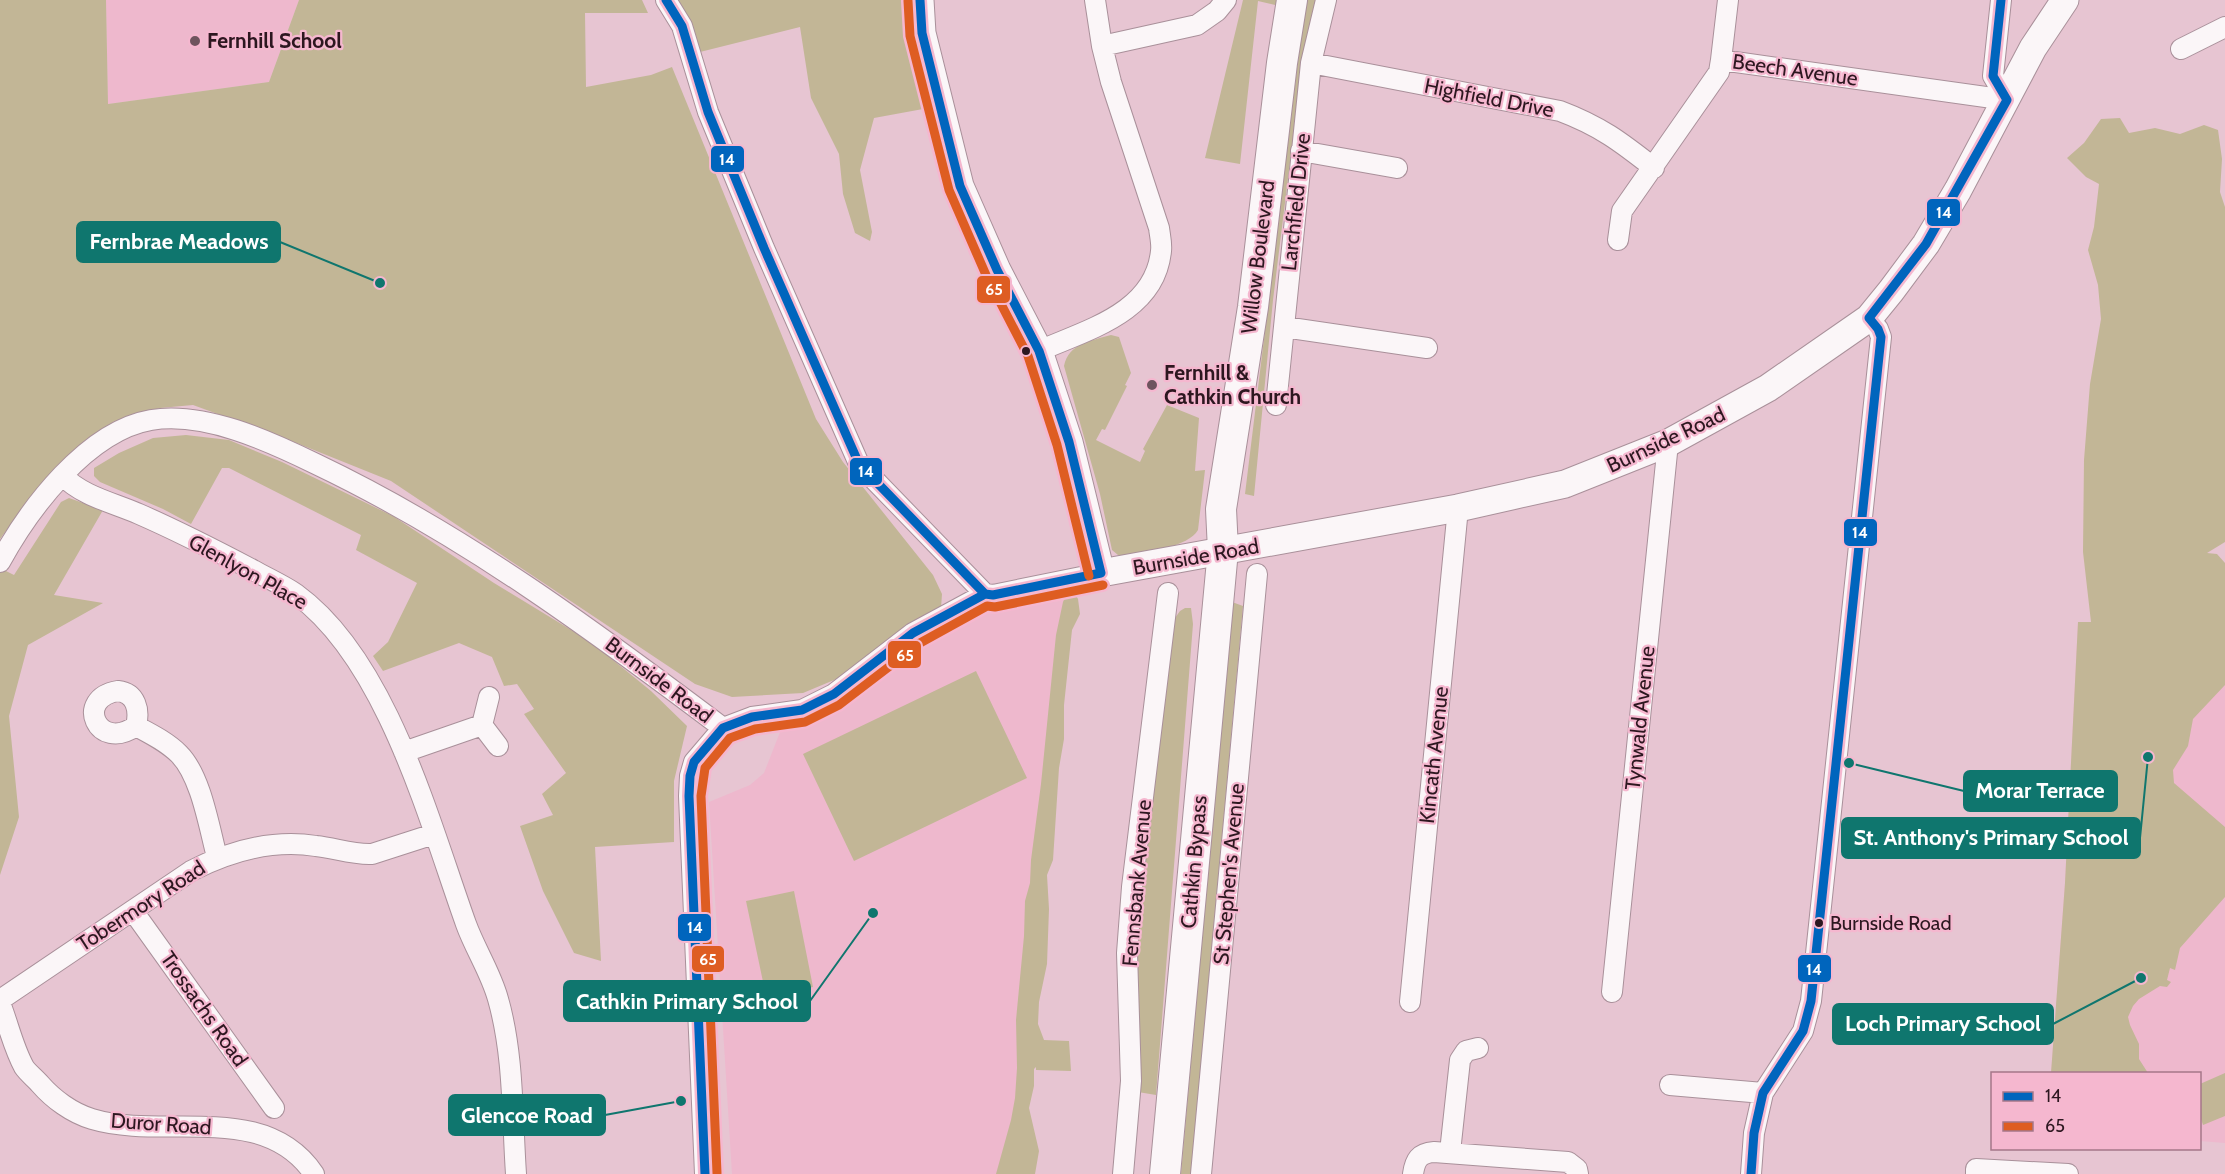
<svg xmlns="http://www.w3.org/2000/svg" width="2225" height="1174" viewBox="0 0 2225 1174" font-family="Cabin,sans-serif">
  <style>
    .built { fill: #eeb8cd }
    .green { fill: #c2b696 }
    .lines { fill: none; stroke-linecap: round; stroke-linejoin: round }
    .street-casing { stroke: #a9909a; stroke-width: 22 }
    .secondary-casing { stroke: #a9909a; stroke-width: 29 }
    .primary-casing { stroke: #a9909a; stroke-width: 32 }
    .street { stroke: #fbf6f8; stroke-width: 20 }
    .secondary { stroke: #fbf6f8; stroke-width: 27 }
    .primary { stroke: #fbf6f8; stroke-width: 30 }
    .bus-1-casing { stroke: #f5b7cf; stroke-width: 14 }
    .bus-2-casing { stroke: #f5b7cf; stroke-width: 14 }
    .bus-1 { stroke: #0065bd; stroke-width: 9 }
    .bus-2 { stroke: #de5d22; stroke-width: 9 }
    .poi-dot { fill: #6e545e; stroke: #f5b7cf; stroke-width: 2 }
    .bus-dot { fill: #2d1720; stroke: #f5b7cf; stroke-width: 2 }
    .labels { text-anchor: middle; stroke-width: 4.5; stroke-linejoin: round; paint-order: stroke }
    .bus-label { font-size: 20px; fill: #2d1720; stroke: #f5b7cf; text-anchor: start }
    .poi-label { font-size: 21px; font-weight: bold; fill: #2d1720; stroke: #f5b7cf; text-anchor: start }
    .street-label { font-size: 21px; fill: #2d1720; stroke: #f5b7cf }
    .leader { fill: none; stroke: #0f766e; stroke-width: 2 }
    .callout-dot { fill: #0f766e; stroke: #f5b7cf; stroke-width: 2 }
    .callout { fill: #0f766e; stroke: #0f766e; stroke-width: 2 }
    .callout-label { font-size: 22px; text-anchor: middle; font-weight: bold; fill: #fff }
    .line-badge { stroke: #f5b7cf; stroke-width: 2 }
    .badge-label { font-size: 16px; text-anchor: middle; font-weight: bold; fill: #fff }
  </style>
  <rect width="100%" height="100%" fill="#e7c5d2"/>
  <path class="built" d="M106,0H299L269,82L108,104Z
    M1058,596H1070L1020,1071L1003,1174H732L709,802L750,785L764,773L782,727L805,723L837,710L926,644L980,613Z
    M2078,622L2225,633V1143L2200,1141V1074H2051L2065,883Z"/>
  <path class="green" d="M0,0H106L108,104L269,82L299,0H642L648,13H585L586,87L651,75L672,67L816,419L843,462L933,575L942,594L941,608L858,670L803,693L732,697L695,684L391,481L289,440L193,405L160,408L113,422L76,450L32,496L0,539Z
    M679,0H904L923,109L874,118L860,170L872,232L870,241L855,233L843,194L839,154L811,98L800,27L696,53Z
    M1243,0H1319L1315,14L1292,146L1273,300L1254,496L1245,494L1304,12L1258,1L1240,164L1205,158Z
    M2120,118L2129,133L2155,128L2180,134L2204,125L2218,130L2222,159L2220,192L2225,207V542L2207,553L2217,554L2225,563V685L2193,719L2188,746L2173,770L2174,783L2225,827V897L2180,948L2175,970L2170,968L2167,980L2171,982L2167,987L2160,986L2139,999L2133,1006L2128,1017L2130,1025L2139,1044V1059L2148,1073H2051L2065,883L2078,622H2091L2083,552L2084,460L2090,384L2101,319L2098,285L2088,250L2094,227L2099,184L2086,177L2067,158L2084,143L2101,119Z
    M1111,335L1119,337L1131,373L1125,385L1127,386L1105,430L1102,429L1096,440L1140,462L1145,451L1143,449L1167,405L1199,418L1195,471L1205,470L1198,530C1189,547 1145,552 1127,556L1118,555L1112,550L1100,494L1064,366C1069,343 1091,341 1111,335Z
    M186,435L229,440L282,462L393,516L494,583L591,642L651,691L687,726L674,781V842L595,847L601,961L574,953L543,891L520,826L553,815L542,794L566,773L524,714L534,709L517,684L504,686L492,657L459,643L383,671L373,656L388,642L417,583L356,550L361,535L229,468H222L191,524L163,509L100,482L94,476V468L119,453L153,438Z
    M69,498L103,510L54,595L103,603L28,645L9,716L19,817L0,875V568L14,575L61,502Z
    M1074,592L1078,599L1080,614L1072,630L1064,705V739L1059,768L1053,860L1047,875L1049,909L1047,964L1039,1002L1038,1024L1044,1040L1069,1041L1071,1071L1036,1070V1067L1034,1069V1086L1029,1108L1039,1151L1035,1174H996L1011,1120L1015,1098L1017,1068L1016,1020L1024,936L1025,901L1030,883L1031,860L1041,784L1056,635L1063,602L1067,593Z
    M1232,602L1243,606L1191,1174H1181Z
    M1185,608H1191L1193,624L1156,1095L1138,1092L1135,973L1137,921L1175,618L1180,611Z
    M976,671L1027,778L854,861L803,754Z
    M794,891L813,987L766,996L746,901Z
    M2225,1073V1116L2203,1125L2200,1116V1084Z"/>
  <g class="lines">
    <g class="street-casing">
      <path id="street" d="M666,0L682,26L708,112L764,248L859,464L985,594
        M2001,0L1993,76L2007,100
        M1102,46L1197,25L1217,11L1226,0
        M2181,49L2225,27
        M1721,60L1728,0
        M1311,63L1560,111C1600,126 1621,142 1654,168
        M1301,151L1397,168
        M1618,240L1622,211L1719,72L1721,60L2007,100
        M1284,327L1427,348
        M1039,351C1086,330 1155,313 1161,251C1162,244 1160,236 1159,228L1111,82L1102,46L1095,0
        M1276,405L1311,63L1326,0
        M63,476C82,496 114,503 139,514C178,531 215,550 253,570C267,578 283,585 296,594C387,660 429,821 466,924C475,949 491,973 498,999C514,1055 512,1116 516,1174
        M0,562C29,509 87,431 151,420C204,411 269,441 316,464C463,534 593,630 723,728
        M118,691C136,693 140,710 136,726C97,753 74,698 118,691Z
        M482,725L489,697
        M482,725L498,746
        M136,726C151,734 167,742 179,754C201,776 209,827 217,857
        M404,752L482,725
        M133,911L274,1108
        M1612,992L1668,443
        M0,1000L191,871C230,851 272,839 316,846C335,848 353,855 372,854L434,834
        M1410,1002L1458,508
        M0,1003C8,1023 13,1047 24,1067C28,1073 35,1078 40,1084C53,1099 72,1113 92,1119C165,1141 264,1100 314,1174
        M1670,1085L1763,1093
        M1450,1152L1460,1060L1466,1051L1478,1048
        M705,1174L689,796L690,776L694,762L723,728L752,717L802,710L834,694L913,633L985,594L993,595L1101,573
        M1123,1174L1131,1081L1127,953L1132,887L1168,593
        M1201,1174L1257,574
        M1413,1174C1415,1160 1419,1153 1434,1152L1568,1162L1577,1169L1578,1174
        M1751,1174L1754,1133L1763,1093L1803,1031L1811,1001L1881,337L1878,329L1869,318
        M1976,1174V1169L2068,1174"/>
    </g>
    <g class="secondary-casing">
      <path id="secondary" d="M920,0L922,33L960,186L997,270L1039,351L1069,442L1101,573L1458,508L1565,484L1668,443L1768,388L1869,318L1891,291L1926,244L1958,190L2033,48L2065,0"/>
    </g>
    <g class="primary-casing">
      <path id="primary" d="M1165,1174L1223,550L1221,509L1253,307L1282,63L1292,0"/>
    </g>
    <use href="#street" class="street"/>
    <use href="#secondary" class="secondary"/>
    <use href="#primary" class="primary"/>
    <g class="bus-1-casing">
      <path id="bus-1" d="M666,0L682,26L708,112L764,248L859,464L985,594
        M2001,0L1993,76L2007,100
        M1869,318L1926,244L2007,100
        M705,1174L689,796L690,776L694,762L723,728L752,717L802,710L834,694L913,633L985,594L993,595L1101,573L1069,442L1039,351L997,270L960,186L922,33L920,0
        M1751,1174L1754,1133L1763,1093L1803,1031L1811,1001L1881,337L1878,329L1869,318"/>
    </g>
    <g class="bus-2-casing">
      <path id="bus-2" d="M908,1L910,36L949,190L986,275L1028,356L1057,445L1089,576
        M717,1173L701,796L705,768L730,738L755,729L805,722L839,705L920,643L987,606L995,607L1103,585"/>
    </g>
    <use href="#bus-1" class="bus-1"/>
    <use href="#bus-2" class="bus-2"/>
  </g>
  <g class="poi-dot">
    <circle cx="195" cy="41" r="6"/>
    <circle cx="1152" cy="385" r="6"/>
  </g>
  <g class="bus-dot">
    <circle cx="1026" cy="351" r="5"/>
    <circle cx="1819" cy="923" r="5"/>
  </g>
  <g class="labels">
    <g class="bus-label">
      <text x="1830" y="930">Burnside Road</text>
    </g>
    <g class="poi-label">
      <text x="207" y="48">Fernhill School</text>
      <text x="1164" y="380">Fernhill &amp;<tspan x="1164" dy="24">Cathkin Church</tspan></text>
    </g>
    <g class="street-label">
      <text transform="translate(1795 70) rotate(8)" y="7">Beech Avenue</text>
      <text transform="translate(1489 98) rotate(11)" y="7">Highfield Drive</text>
      <text transform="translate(1296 202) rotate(-84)" y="7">Larchfield Drive</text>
      <text transform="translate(1258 257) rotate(-83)" y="7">Willow Boulevard</text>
      <text transform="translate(1666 440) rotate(-25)" y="7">Burnside Road</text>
      <text transform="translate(1196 557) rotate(-10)" y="7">Burnside Road</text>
      <text transform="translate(248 572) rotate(29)" y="7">Glenlyon Place</text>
      <text transform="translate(659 680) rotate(37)" y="7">Burnside Road</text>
      <text transform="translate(1640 718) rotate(-84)" y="7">Tynwald Avenue</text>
      <text transform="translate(1434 755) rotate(-84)" y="7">Kincath Avenue</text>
      <text transform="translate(1194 862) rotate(-85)" y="7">Cathkin Bypass</text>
      <text transform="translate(1229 874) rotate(-85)" y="7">St Stephen's Avenue</text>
      <text transform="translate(1137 883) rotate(-85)" y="7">Fennsbank Avenue</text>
      <text transform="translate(141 906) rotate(-33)" y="7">Tobermory Road</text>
      <text transform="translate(204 1009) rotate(55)" y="7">Trossachs Road</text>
      <text transform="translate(161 1124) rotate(4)" y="7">Duror Road</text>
    </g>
  </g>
  <path class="leader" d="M380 283L280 242M1849 763L1964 791M2148 757L2140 838M873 913L810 1001M2141 978L2053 1024M681 1101L605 1115"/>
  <g class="callout-dot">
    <circle cx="380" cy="283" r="6"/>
    <circle cx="1849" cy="763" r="6"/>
    <circle cx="2148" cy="757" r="6"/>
    <circle cx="873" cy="913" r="6"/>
    <circle cx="2141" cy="978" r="6"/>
    <circle cx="681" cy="1101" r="6"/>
  </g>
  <g class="callout">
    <rect x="77" y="222" width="203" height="40" rx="6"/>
    <rect x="1964" y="771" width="153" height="40" rx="6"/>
    <rect x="1842" y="818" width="298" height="40" rx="6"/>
    <rect x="564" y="981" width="246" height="40" rx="6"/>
    <rect x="1833" y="1004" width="220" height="40" rx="6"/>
    <rect x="449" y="1095" width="156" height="40" rx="6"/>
  </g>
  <g class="callout-label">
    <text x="179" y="249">Fernbrae Meadows</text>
    <text x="2040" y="798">Morar Terrace</text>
    <text x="1991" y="845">St. Anthony's Primary School</text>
    <text x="687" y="1009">Cathkin Primary School</text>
    <text x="1943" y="1031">Loch Primary School</text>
    <text x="527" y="1123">Glencoe Road</text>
  </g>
  <g class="line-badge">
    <rect x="710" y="145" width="35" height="28" rx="6" fill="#0065bd"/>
    <rect x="1926" y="198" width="35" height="29" rx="6" fill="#0065bd"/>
    <rect x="976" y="275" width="35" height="29" rx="6" fill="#de5d22"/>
    <rect x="849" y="457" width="34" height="29" rx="6" fill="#0065bd"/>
    <rect x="1843" y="518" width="35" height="29" rx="6" fill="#0065bd"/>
    <rect x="887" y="640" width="35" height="29" rx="6" fill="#de5d22"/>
    <rect x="677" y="913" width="35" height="29" rx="6" fill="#0065bd"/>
    <rect x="691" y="945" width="34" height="28" rx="6" fill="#de5d22"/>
    <rect x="1797" y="954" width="35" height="29" rx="6" fill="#0065bd"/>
  </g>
  <g class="badge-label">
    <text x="727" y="165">14</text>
    <text x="1944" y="218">14</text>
    <text x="994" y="295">65</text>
    <text x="866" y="477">14</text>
    <text x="1860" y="538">14</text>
    <text x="905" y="661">65</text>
    <text x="695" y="933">14</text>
    <text x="708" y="965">65</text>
    <text x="1814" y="975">14</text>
  </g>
  <rect x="1991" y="1072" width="210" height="78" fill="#f5b7cf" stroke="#a57789" stroke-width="1.5"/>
  <rect x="2003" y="1092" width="30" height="9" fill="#0065bd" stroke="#a57789" stroke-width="1.5"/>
  <text x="2045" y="1102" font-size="18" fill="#2d1720">14</text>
  <rect x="2003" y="1122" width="30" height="9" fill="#de5d22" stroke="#a57789" stroke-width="1.5"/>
  <text x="2045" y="1132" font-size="18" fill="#2d1720">65</text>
</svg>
